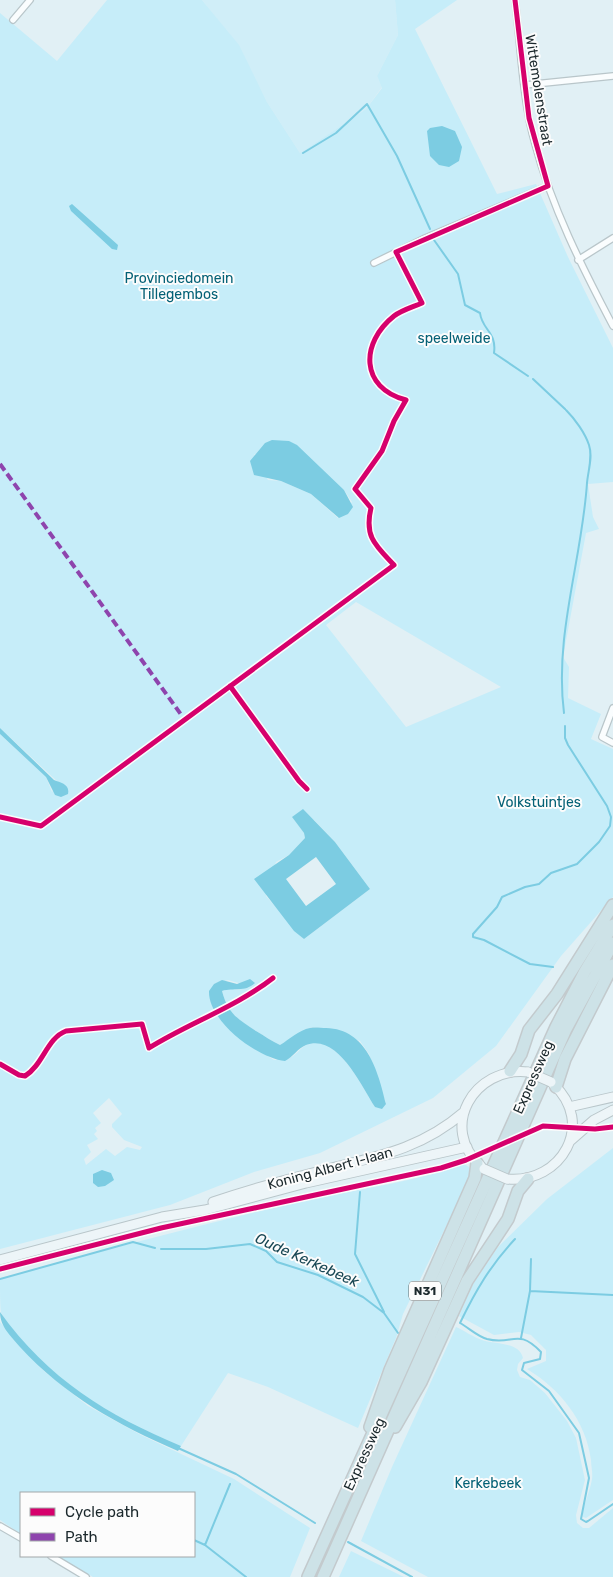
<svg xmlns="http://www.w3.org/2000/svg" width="613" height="1577" viewBox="0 0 613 1577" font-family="Rubik,sans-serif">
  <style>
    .built { fill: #d0eef8 }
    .green { fill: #c6edf9; fill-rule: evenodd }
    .water { fill: #7ccce2; fill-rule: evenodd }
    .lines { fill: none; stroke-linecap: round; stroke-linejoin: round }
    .stream { stroke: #7ccce2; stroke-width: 2 }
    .street-casing { stroke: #b9c6ca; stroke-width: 8 }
    .secondary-casing { stroke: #b9c6ca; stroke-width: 11 }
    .highway-casing { stroke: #c3cacd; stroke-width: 14 }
    .street { stroke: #fafdfe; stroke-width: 5.5 }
    .secondary { stroke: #edf5f8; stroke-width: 9 }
    .highway { stroke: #cde2e7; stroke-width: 11 }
    .secondary-bridge-casing { stroke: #b9c6ca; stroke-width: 11; stroke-linecap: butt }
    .secondary-bridge { stroke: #edf5f8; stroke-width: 9 }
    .quiet { stroke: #8e44ad; stroke-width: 4; stroke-dasharray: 8 4; stroke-linecap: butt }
    .cycleway-casing { stroke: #fcfcfc; stroke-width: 8 }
    .cycleway { stroke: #d6006c; stroke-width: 5 }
    .labels { text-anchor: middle; stroke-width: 4; stroke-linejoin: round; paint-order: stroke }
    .shield { fill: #fcfcfc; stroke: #5e686a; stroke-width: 1 }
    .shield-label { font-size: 12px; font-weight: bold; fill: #1b282c }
    .street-label { font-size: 14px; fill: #1b282c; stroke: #fcfcfc }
    .park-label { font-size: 14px; fill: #046176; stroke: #fcfcfc }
    .water-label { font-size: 15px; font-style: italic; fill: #184754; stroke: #fcfcfc }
  </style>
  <rect width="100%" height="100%" fill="#e1f0f5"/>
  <path class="built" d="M202,0H395L398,35L377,76L382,87L366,109L300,153L267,102L238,45Z"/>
  <path class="green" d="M107,0H202L239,45L267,102L300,153L366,109L382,88L377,76L398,35L395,0H457L415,29L497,194L536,184L568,257L613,348V482L588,484L593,517L599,529L586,533L563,657L569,667L568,698L601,714L591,739L613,749V897L561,956L496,1046L433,1098L320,1153L254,1172L170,1205L0,1249V734L46,777L52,792L59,783L0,728V13L57,61ZM254,454L344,490L352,502L338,518L311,494L281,481L268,480ZM356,602L501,687L406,727L326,625ZM292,817L314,820L335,842L370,889L304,939L266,896L276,862L289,855L305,838L304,833ZM250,979L239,990L231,988L222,991C228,1014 237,1019 256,1031C265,1036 271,1041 280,1045L312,1027L322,1028L360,1041L369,1054L386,1104L375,1107C363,1088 339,1038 312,1043C302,1045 300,1051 293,1056C289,1059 279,1059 274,1060L237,1036L214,984L228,980L242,984ZM109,1098L122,1114L112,1124V1127L124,1140L142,1147L140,1150L127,1147L115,1156L106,1149L86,1165L84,1159L91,1152L87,1145L98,1139L94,1134L97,1131L95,1128L101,1123L93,1113Z
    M613,1148V1500L586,1518L583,1517V1513C585,1501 590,1491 592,1479C593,1473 591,1466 591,1460C586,1421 560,1389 527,1369L546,1361V1350L531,1335L519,1332L494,1335L459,1316L473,1284L498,1247L547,1199Z
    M464,1164L469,1167V1180L403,1314L396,1338L358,1428L268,1387L228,1373L181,1446C122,1421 68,1392 25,1344C17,1334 7,1324 1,1313C0,1305 0,1289 0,1279C104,1250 207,1223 312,1199C363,1188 415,1182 464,1164Z
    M0,1322L45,1372L88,1406L141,1435L234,1479L310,1528L290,1577H93L57,1556H194V1493H21V1534L0,1520Z
    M456,1327C465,1331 473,1337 482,1340C495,1345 519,1341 523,1358L518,1364L517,1370L520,1377L530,1380L545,1393L567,1421L576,1438L585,1480L576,1515L577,1523L583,1528H589L613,1508V1577H428L361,1541L392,1467Z
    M351,1551L404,1577H339Z"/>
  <path class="water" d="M442,126L455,131L462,147L459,161L449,167L439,165L430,156L427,131L430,128Z
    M72,204L118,245L117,250L112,249L71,211L69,206Z
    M272,440L289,441L297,445L344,490L353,507L348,514L339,518L311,494L281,481L254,475L250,461L265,443Z
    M0,728L54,780C61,783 70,784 68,794L61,797L55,795L46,777L0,734Z
    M303,809L335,842L370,889L304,939L294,931L254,879L289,855L305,838L304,833L292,817ZM316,857L336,884L306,906L286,879Z
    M250,979L255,983C244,993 234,987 222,991C228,1014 238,1019 256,1031C265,1036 271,1041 280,1045C290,1039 299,1030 310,1028C315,1027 321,1028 326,1028C367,1029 378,1071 386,1104L382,1109L375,1107C361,1086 338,1033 306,1045C298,1048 293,1057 285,1061C257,1058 208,1021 209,991L214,984L222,980L237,984Z
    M102,1170L111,1173L114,1180L105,1186L98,1187L93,1183V1174Z
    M0,1312C48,1379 107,1415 181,1446L178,1451C118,1425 65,1396 20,1347C11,1336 0,1327 0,1312Z"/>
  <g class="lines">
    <path class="stream" d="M303,153L336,133L367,104L397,156L430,229
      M434,240L458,274L465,305L480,313C482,330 497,332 494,353L528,376
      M533,379L565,409
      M564,713C554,635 582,560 587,483C588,471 593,457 589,445C585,433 575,419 566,410
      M553,967L530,964L484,940L473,937V934L497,907L502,897L525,887L539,884L551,873L577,864L599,842L610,826L611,817L607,806L568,745L565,738V726
      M360,1192L355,1254L384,1312
      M515,1239C490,1266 476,1290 460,1323C469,1328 477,1336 487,1339C513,1346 517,1327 541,1352L540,1359L524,1363L522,1370L549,1391L579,1433L589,1478L581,1519L586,1522L588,1521L613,1504
      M161,1249H206L250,1244L266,1251L277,1262L318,1275L363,1297L384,1313L398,1333
      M0,1279L133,1242L155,1248
      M530,1291L613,1295
      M521,1338L530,1291L531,1259
      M178,1448L236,1474L315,1523
      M194,1540L205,1545L246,1577
      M348,1542L412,1577
      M205,1545L230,1484"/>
    <g class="street-casing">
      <path id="street" d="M515,0C521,47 522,98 535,144C552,208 582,267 613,326
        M13,20L30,0
        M525,85L613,76
        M578,260L613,238
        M374,263L423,239L548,186
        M613,708L602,737L613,743
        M0,1526L21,1538
        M51,1556L86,1577"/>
    </g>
    <g class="secondary-casing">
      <path id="secondary" d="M569,1107L613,1097
        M570,1141L594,1120L613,1110
        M481,1166C438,1128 474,1066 528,1072
        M507,1179C562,1184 596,1123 553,1084
        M213,1202C249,1190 284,1180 320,1171C375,1157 420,1150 464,1112
        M0,1260L162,1217L205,1210L306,1183L467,1147"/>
    </g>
    <g class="highway-casing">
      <path id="highway" d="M510,1071L521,1054L529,1030L557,994L613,905
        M556,1087L565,1059L613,965
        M370,1427L390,1370L475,1178L477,1163
        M395,1427L421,1382L467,1281L508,1219L518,1191L528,1179
        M308,1577L556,1027L585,971L613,925
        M323,1577L566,1029L613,943"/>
    </g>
    <use href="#street" class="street"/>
    <use href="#secondary" class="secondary"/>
    <use href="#highway" class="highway"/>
    <g class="secondary-bridge-casing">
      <path id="secondary-bridge" d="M528,1072L551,1082
        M484,1169L507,1179"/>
    </g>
    <use href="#secondary-bridge" class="secondary-bridge"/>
    <path class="quiet" d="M0,464L185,720"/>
    <g class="cycleway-casing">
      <path id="cycleway" d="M230,686L299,781L307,789
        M0,817L41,826L394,565C376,546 364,537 371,508L355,489L382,451L394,421L406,400C360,388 360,343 394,316C402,310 413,307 422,303L396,252L548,186L529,118L515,0
        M0,1064L19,1075L25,1076C43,1065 47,1038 66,1031L142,1024L149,1048C189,1023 236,1007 273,978
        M0,1269L161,1228L441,1168L466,1160L543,1126L595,1129L613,1127"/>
    </g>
    <use href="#cycleway" class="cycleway"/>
  </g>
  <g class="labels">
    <rect class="shield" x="409" y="1281.5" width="32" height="19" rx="4"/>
    <g class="shield-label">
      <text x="425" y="1295">N31</text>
    </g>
    <g class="street-label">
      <text transform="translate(539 90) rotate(81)" y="5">Wittemolenstraat</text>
      <text transform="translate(533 1077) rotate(-66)" y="5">Expressweg</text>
      <text transform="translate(330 1168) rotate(-15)" y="5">Koning Albert I-laan</text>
      <text transform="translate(364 1454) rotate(-65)" y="5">Expressweg</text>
    </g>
    <g class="park-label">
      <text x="179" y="283">Provinciedomein<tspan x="179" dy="16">Tillegembos</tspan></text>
      <text x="454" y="343">speelweide</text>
      <text x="539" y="807">Volkstuintjes</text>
      <text x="488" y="1488">Kerkebeek</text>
    </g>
    <g class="water-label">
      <text transform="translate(307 1260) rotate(24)" y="5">Oude Kerkebeek</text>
    </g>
  </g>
  <rect x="20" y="1492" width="175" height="65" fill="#fcfcfc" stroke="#a2a7a9"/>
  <rect x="30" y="1508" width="25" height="8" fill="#d6006c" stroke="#a2a7a9"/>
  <text x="65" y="1517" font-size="15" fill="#1b282c">Cycle path</text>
  <rect x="30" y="1533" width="25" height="8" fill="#8e44ad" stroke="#a2a7a9"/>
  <text x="65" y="1542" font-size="15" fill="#1b282c">Path</text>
</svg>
